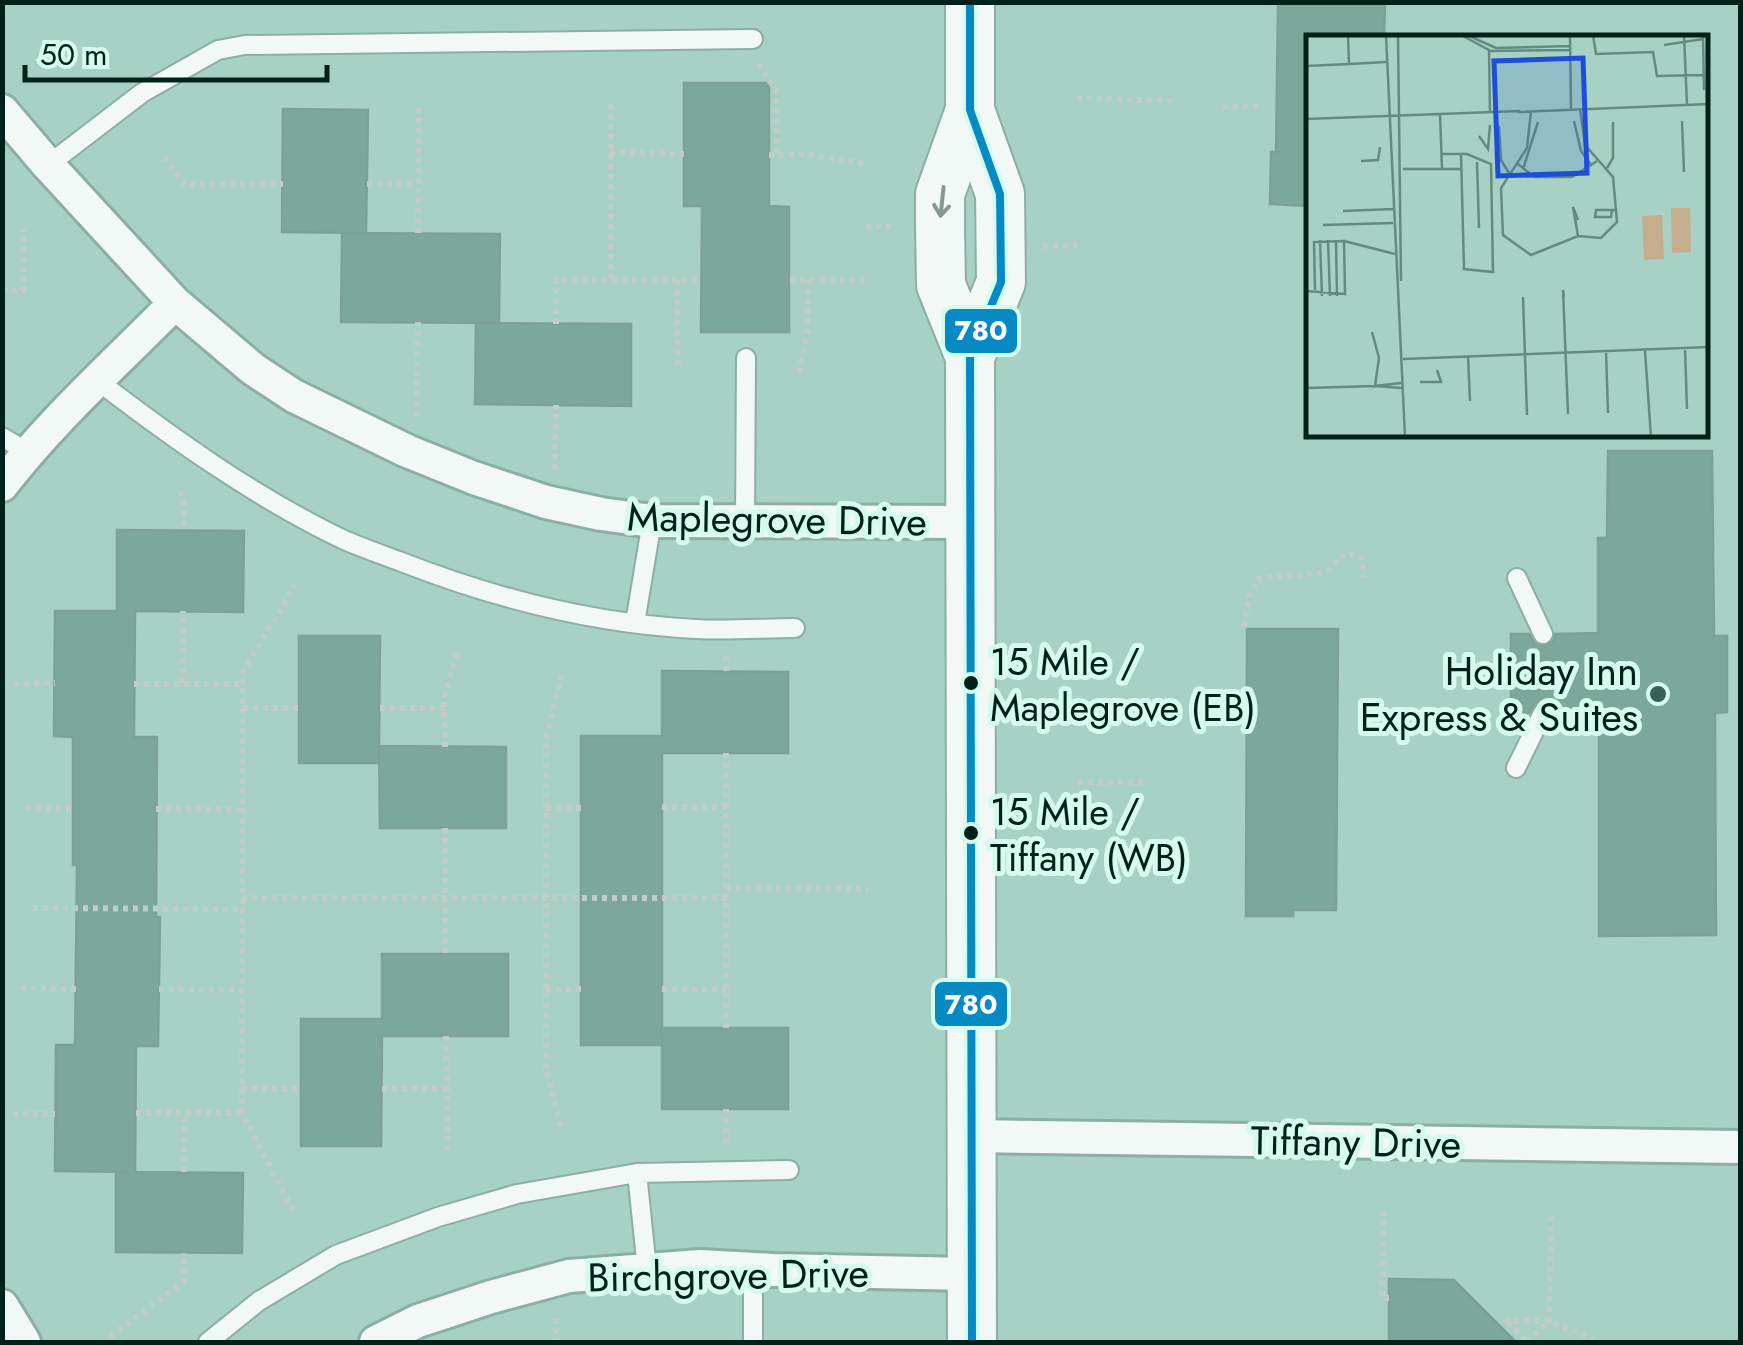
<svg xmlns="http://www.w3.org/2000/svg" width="1743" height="1345" viewBox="0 0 1743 1345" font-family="Jost,sans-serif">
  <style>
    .building { fill: #7ca89c; stroke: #7ea196; stroke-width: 2.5 }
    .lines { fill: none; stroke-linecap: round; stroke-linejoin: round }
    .lane-casing { stroke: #8caea4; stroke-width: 22 }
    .street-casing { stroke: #8caea4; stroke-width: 38 }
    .secondary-casing { stroke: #8caea4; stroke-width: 52 }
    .path { stroke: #c0cdc9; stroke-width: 6; stroke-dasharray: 5 5; stroke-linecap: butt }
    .lane { stroke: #f2f8f6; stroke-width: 18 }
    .street { stroke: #f2f8f6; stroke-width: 32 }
    .secondary { stroke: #f2f8f6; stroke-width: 48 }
    .bus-1-casing { stroke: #d5fbee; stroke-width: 15 }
    .bus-1 { stroke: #058ac4; stroke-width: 8 }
    .oneway { stroke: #859793 }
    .bus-dot { fill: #002119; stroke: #d5fbee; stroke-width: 4 }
    .poi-dot { fill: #3a5f55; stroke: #d5fbee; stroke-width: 4 }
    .labels { text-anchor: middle; stroke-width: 10; stroke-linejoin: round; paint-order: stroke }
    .bus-label { font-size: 38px; fill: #002119; stroke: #d5fbee; text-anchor: start }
    .street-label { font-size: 40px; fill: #002119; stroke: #d5fbee }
    .poi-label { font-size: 40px; fill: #002119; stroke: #d5fbee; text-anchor: end }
    .inset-road { fill: none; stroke: #648b80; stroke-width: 2.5 }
    .view { fill: #1d4ed8; fill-opacity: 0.15; stroke: #1d4ed8; stroke-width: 5 }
    .inset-edge { fill: none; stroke: #002119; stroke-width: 5 }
    .line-badge { stroke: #d5fbee; stroke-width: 4 }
    .badge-label { font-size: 28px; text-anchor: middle; font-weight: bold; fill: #fff }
  </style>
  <rect width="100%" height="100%" fill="#a6d1c4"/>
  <path class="building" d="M1278,2H1385L1384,38H1308V206L1270,204L1271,152H1276Z
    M684,83H769V206L789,207V332H701L702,206H684Z
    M283,109L368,110L366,233L282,232Z
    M342,233L500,234L499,323L341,322Z
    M476,323L631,324V406L475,404Z
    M1608,451H1712L1714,636H1727V712L1715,713L1716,935L1599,936V713H1555L1553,705L1543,701L1535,703L1529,713H1511V634H1529L1535,644L1543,646L1553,642L1555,634L1598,633V538H1607Z
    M117,530L244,531L243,612L135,611L134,737H157L156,917H160L158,1046H136L135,1172L243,1173L242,1253L116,1252V1172H128L55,1171L56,1045H75L77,865H73V737L54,736L55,611H117Z
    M1247,629H1338L1336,910H1293V916H1246Z
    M299,636H380L379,746L506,747V828H380L379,748V763H299Z
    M662,671L788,672V753H662V1045H581V736H662Z
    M382,954H508V1036H382L381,1146H301V1019H382Z
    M662,1028H788V1109H662Z
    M1389,1279L1454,1280L1516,1342H1389Z"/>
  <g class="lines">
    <g class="lane-casing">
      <path id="lane" d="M48,165L142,93L218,50L245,45L753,39
        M98,381C175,440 255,497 342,539C360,547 380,554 399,561C493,598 594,624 696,629C728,631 762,628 795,628
        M2,437L28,452
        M745,523L746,358
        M1517,578L1543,634
        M635,623L652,521
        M1516,768L1543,713
        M637,1173L647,1269
        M208,1342L259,1301L336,1255L438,1217L517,1194L637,1173L789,1170
        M753,1342V1269"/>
    </g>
    <g class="street-casing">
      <path id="street" d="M2,111L48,165L175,303L253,369L294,396L407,451L474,478L546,502L601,514L652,521L972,522
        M2,485C53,419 116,363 175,303
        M972,1136L1740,1147
        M2,1306L24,1342
        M376,1342L418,1321L491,1297L569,1276L700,1266L773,1270L971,1274"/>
    </g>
    <g class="secondary-casing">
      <path id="secondary" d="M970,2V110L1000,194L1001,282L970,357
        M970,110L940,194V227L941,285L970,357L972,1342"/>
    </g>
    <path class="path" d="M758,64L776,90L777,155
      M1077,98L1175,101
      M611,104V280
      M1223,107L1261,106
      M610,153L684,154
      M769,155H813L866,164
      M164,157L185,185L283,184
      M367,184H418
      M866,227H896
      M418,233L419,104
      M1043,246L1077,245
      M677,280L678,370
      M790,280H866
      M2,290L23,291V230
      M556,324V280H702
      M799,373L807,336L808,280
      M417,416L418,322
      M555,469L556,405
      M181,491L184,506V530
      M1244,627L1249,596L1258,579L1327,572C1338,560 1341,551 1359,555L1363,561V577
      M726,656L727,672
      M182,683L183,611
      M14,684L55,683
      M134,684H243
      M243,708H299
      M380,708H445
      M445,747L444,697L458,650
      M1078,782H1146
      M662,807H727
      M26,808L73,809
      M546,808H581
      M156,809L243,810
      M445,828V954
      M726,888L868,889
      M242,898H726
      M33,908L242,909
      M21,988L76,989
      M159,989L242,990
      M546,989H582
      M662,989H726
      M726,1028V753
      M446,1036L447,1153
      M242,1089H301
      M382,1089H446
      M136,1113H242
      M13,1114H55
      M561,1126L546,1070V738L562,673
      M726,1143V1109
      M184,1172L185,1113
      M293,1211L242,1113L243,672L295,585
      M1383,1211L1382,1298H1389
      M556,1319V1342
      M1508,1322L1527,1342
      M1505,1323L1507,1321H1549L1594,1339
      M110,1337L184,1281V1253
      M1527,1342L1549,1321L1551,1214"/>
    <use href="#lane" class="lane"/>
    <use href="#street" class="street"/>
    <use href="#secondary" class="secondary"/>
    <g class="bus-1-casing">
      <path id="bus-1" d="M970,2V110L1000,194L1001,282L970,357L972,1342"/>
    </g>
    <use href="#bus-1" class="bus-1"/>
  </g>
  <defs><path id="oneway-shaft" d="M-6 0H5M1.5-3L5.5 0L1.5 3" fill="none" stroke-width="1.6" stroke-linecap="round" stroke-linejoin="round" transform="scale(2.5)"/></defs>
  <use class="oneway" href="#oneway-shaft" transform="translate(942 202) rotate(96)"/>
  <g class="bus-dot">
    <circle cx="971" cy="683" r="9"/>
    <circle cx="971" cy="833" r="9"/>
  </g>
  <circle class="poi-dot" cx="1658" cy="694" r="10"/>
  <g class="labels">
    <g class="bus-label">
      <text x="990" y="675">15 Mile /<tspan x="990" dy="46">Maplegrove (EB)</tspan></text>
      <text x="990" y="825">15 Mile /<tspan x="990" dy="46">Tiffany (WB)</tspan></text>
    </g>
    <g class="street-label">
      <text transform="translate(777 519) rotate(1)" y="14">Maplegrove Drive</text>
      <text transform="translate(1356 1142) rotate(1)" y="14">Tiffany Drive</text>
      <text transform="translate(728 1275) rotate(-1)" y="14">Birchgrove Drive</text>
    </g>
    <g class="poi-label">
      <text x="1638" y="685">Holiday Inn<tspan x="1638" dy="46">Express &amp; Suites</tspan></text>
    </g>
  </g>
  <g transform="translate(1306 35)">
    <rect width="402" height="402" fill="#a6d1c4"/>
    <path d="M365,173H384L385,217L366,218ZM356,180L358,224L338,225L336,181Z" fill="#c4ae8f"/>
    <path class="inset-road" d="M80,0L99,402M92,0L95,246M155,0L185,16L264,15M161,0L190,13L264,11M264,0L265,74M287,0L290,19L347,17L351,41L398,40M378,0L381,70M397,0L398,55M358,10L397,4M183,16L184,77M43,29L80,27M0,31L43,29L42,0M225,76L221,113L195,153L197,200L225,220L272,201L295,203L311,187L307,142L279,110L274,74M212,77L403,69M134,79L136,133M0,84L214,76M268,86L275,116L286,131M376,86L378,137M193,91L195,125L203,138M173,101L182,114L184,90M135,119H161L185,129L187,237L158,234L155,119M55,126L72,125L74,112M171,127L173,193M212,129L228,142H266L291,126M301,133L307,123V87M97,134H156M217,134L232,87M306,175L305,182H289L290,175H311M37,176L87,174M272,185L267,172L272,201M17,190L87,188M14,205L16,261M22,205L24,261M30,205L31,261M38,206L89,219M0,256L39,259L38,206L8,207L9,255M217,262L221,380M258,262L257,255L262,379M379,313L381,374M300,316L302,378M339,316L345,402M162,321L164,366M97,324L403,312M114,347H135L131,335M95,348L69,351L96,353M0,353L69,351L73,323L66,297M99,401L135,402"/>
    <path class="view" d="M277,23L281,138L192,141L188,26Z"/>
    <rect width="402" height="402" class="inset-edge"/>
  </g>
  <g class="line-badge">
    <rect x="943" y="307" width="76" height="48" rx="10" fill="#058ac4"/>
    <rect x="933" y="980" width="76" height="48" rx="10" fill="#058ac4"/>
  </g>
  <g class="badge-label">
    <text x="981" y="340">780</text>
    <text x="971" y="1014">780</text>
  </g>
  <rect width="1743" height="1345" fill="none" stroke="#002119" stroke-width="10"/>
  <path d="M25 65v15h302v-15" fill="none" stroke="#002119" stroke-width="5"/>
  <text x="40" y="65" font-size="30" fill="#002119" stroke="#d5fbee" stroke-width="8" paint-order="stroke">50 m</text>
</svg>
